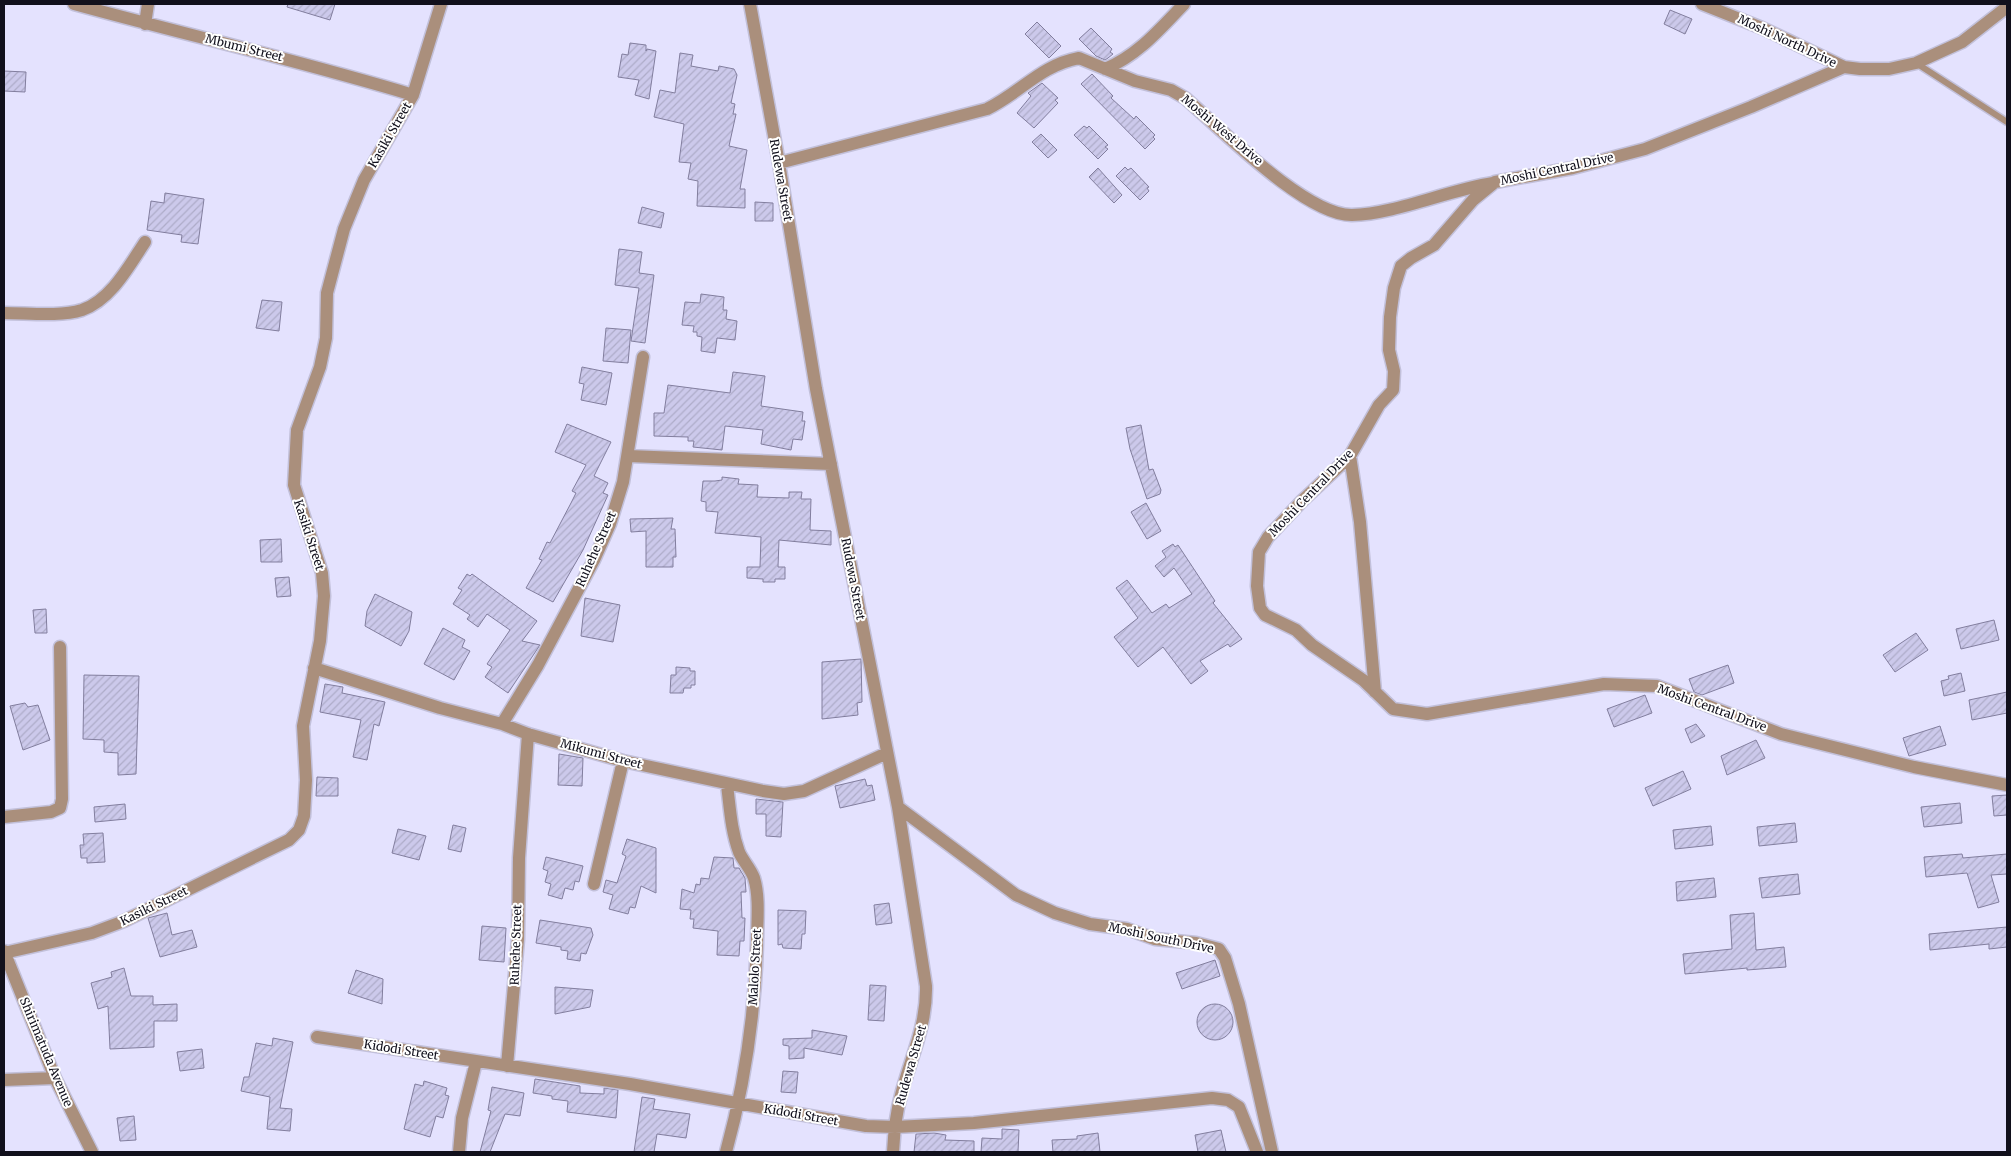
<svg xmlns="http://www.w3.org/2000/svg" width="2011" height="1156" viewBox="0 0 2011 1156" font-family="Merriweather,serif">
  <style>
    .building { fill: url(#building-hatch); stroke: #827e9e }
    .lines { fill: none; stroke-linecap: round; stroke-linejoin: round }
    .lane-casing { stroke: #c2c0da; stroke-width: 9 }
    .street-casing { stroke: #c2c0da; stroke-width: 15 }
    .lane { stroke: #aa8f7c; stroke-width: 6 }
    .street { stroke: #aa8f7c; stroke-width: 12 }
    .labels { text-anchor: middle; stroke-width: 4; stroke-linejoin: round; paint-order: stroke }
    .street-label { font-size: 12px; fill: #11101c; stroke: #fff }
  </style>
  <defs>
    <pattern id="building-hatch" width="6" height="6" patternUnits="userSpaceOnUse" patternTransform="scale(1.25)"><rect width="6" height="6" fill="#ccc9eb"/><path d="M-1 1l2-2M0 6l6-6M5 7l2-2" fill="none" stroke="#aeacc9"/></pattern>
  </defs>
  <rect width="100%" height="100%" fill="#e4e2fe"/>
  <path class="building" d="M288,4H335L330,20L287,7Z
    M1670,10L1692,19L1685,34L1664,24Z
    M1037,22L1061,46L1049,58L1025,34Z
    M1091,28L1112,49L1110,52L1113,54L1108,58L1105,60L1096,56L1079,39Z
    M630,43L646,45V51L647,49L656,51L649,99L635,95L639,80L618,77L622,54L628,55Z
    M680,53L693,55L691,66L718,71L719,66L734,69L737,75L731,103L735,104L733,114H736L729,146L747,150L740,189H745V208L697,206L698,181L688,179L691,163L679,162L684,124L654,117L660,90L675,93Z
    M4,71L26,72L25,92L4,91Z
    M1092,74L1113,96L1111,98L1134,119L1136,116L1155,135L1153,137L1155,139L1145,149L1081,84Z
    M1042,83L1058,98L1055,100L1058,103L1034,128L1017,113L1031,96L1028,93Z
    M1084,126L1087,128L1089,126L1108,145L1105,147L1108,149L1098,159L1074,135Z
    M1041,134L1057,150L1048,158L1032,142Z
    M1125,167L1128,170L1131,168L1149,187L1147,188L1149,191L1140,200L1116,176Z
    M1098,168L1122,195L1114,203L1089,177Z
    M165,193L204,199L198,244L181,242L182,235L147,230L151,201L164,203Z
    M755,202L773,203V221H755Z
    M642,207L664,213L661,228L638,223Z
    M619,249L642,252L639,273L654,275L645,343L631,341L639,288L615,285Z
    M701,294L724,297L723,310H727L726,319L737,321L735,340L717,338L715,353L701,351L702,337L697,336V332H693L694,326L682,325L685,302L700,303Z
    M262,300L282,302L279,331L256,328Z
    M606,328L631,330L628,363L603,361Z
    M582,367L612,373L606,405L581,400L584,384L579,383Z
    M733,372L765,376L761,406L803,412L802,421H805L802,440L793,439L791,450L761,444L763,430L725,426L722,450L693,447L694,441H688V437L654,436V413H664L668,385L730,393Z
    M567,424L611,442L594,476L608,483L603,493L608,495L583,550L553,602L526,588L542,560L539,559L547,542L550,543L571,503L576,493L572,491L586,465L555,452Z
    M1141,425L1149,470L1153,469L1161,490L1160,494L1147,499L1130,449L1126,428Z
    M722,477L739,479L738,484L758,485L757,497L789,498V492H802L801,499H811L810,530L831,531V545L779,540L778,567H785V579H775V582H763V579L747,578V567H760L761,537L715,533L718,512L706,511V502L701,501L703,481H715L722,480Z
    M1146,503L1161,531L1147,539L1131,512Z
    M673,518L671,529H675L676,557H673V567H646V531L631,532L630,519Z
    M281,539L282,562H261L260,540Z
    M1173,544L1175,547L1178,545L1215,601L1213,603L1242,639L1230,647L1228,644L1200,661L1208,671L1191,684L1163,647L1138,667L1114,637L1138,618L1116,588L1127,580L1152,613L1166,604L1169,608L1192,594L1174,568L1164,577L1155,566L1166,557L1162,551Z
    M467,574L470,576L472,574L537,621L522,641L540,645L508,693L485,677L492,667L487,664L510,630L487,614L478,627L467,619L470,615L453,604L462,590L458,588Z
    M289,577L291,596L277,597L275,578Z
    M375,594L412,612L409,631L401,646L365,626L367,611Z
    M585,598L620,605L613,642L581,636Z
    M46,609L47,633H35L33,610Z
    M1994,620L1999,640L1961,649L1956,629Z
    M443,628L465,640L462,647L470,651L454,680L424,664Z
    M1916,633L1928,650L1895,672L1883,655Z
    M861,659L862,702L857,703L858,715L822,719V662Z
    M1728,665L1734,683L1702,695L1694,692L1689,679Z
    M676,667L690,668V671H695V685H691V688H684L683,693H670L671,675H676Z
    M1961,673L1965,691L1944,696L1941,681L1949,679L1948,676Z
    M84,675L139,676L136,774L118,775V753L104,752V740L83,739Z
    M325,684L343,687L342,693L385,702L379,726L374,724L367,760L353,757L361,720L320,712Z
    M2007,692V713L1972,720L1969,700Z
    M1645,695L1652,713L1614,727L1607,709Z
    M25,703L28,707L38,705L50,740L23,750L10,706Z
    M1696,724L1705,736L1691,743L1685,729Z
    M1940,726L1946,745L1909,756L1903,738Z
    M1756,740L1765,758L1727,775L1721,756Z
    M559,754L583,758L582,786L558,785Z
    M1683,771L1691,789L1653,806L1645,788Z
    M317,777L338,778V796H316Z
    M865,779L867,786L872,785L875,800L840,808L835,786Z
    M2007,795V815L1994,816L1992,796Z
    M756,799L783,802L781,837L766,836V814H756Z
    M1960,803L1962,823L1924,827L1921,807Z
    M125,804L126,819L95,822L94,807Z
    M1795,823L1797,842L1759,846L1757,827Z
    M453,825L466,828L461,852L448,849Z
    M1711,826L1713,845L1675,849L1673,830Z
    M398,829L426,836L419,860L392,853Z
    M103,833L105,862L87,863V858H81L80,845H84L83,834Z
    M627,839L656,848V893L641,886L635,908L630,907L628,914L609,909L613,895L603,892L606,880L617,883L626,856L622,854Z
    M1962,854L1963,858L2007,854V874L1991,875L1999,902L1978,908L1967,873L1926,877L1924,857Z
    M546,857L583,866L579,882L575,881L573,890L565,888L562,899L548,895L551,884L545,882L548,871L543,869Z
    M714,857L733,858L734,868H739L745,878L746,892H741L742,918H745L744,941H740L739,956L717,955L718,931L693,928L694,919H690L691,910L680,909L682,889L694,893L696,884L700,885L701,878L709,879Z
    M1798,874L1800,894L1762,898L1759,878Z
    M1714,878L1716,897L1677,901L1676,882Z
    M889,903L892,923L876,925L874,905Z
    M778,910L806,911L805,934H802L801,949L783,948L782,944L778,945Z
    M167,913L172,935L192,930L197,947L160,957L148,918Z
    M1754,913L1756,950L1784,947L1786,967L1747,970V968L1685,974L1683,954L1732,949L1730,915Z
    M540,920L591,928L593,935L586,954L581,953L580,961L567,959L568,951L561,950V947L536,943Z
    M482,926L506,928L504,962L479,960Z
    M2007,927V947L1989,949V944L1930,950L1929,934Z
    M1215,960L1220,976L1182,989L1176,973Z
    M124,968L131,996H153V1005L177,1004V1021H154V1047L110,1049L108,1006L98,1009L91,983L112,977L111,972Z
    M356,970L383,979L382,1004L348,993Z
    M870,985L886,986L884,1021L868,1020Z
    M555,987L593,990L590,1007L555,1014Z
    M1197 1022a18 18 0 1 1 36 0a18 18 0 1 1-36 0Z
    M812,1030L847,1036L842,1055L804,1048V1058L789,1059V1046L783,1045V1039L812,1038Z
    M273,1038L293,1042L280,1108L292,1109L290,1131L267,1129L270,1097L241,1091L244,1077H249L256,1043L272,1046Z
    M202,1049L204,1068L180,1071L177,1052Z
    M783,1071L798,1072L796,1093L781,1092Z
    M535,1079L580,1086V1093L604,1094V1088L618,1090L616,1118L567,1112L568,1101L552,1099V1096L533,1093Z
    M424,1081L447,1088L445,1095L449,1096L443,1118L436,1116L430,1137L404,1129L415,1084L423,1086Z
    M492,1087L524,1093L520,1116L505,1114L490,1152H480L491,1111L488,1110Z
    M642,1097L655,1099L653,1109L690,1114L686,1138L657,1134L654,1152H634Z
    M134,1116L136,1140L120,1141L117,1118Z
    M1002,1129L1019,1130L1018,1152H981L982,1138L1002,1139Z
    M1221,1130L1226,1152H1198L1195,1135Z
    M1098,1133L1100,1152H1053L1052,1140L1077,1139V1136Z
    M916,1134L934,1133L946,1135L945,1140L974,1141V1152H914Z"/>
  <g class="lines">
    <g class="lane-casing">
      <path id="lane" d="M1916,63L2007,122"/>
    </g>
    <g class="street-casing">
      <path id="street" d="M74,4C187,35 301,61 413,95
        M750,4L779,163L816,389L898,807L926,986C927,1025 911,1057 901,1095C896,1113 894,1133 893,1152
        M1702,4L1762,28L1844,67L1860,69H1889L1916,63L1962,42L2007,7
        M145,24L148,4
        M1844,67L1751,107L1645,149L1573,168L1495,182L1473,200L1434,245L1411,258L1401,266L1394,288L1390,317L1389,350L1394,371L1393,390L1379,405L1350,456L1302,501L1268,537L1259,552L1257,586L1260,608L1265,615L1296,630L1312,645L1363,680L1393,709L1427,714L1604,684L1657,686L1781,734L1914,767L2007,785
        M1105,69C1138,55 1159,30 1184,4
        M779,163L987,109C1020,93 1041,65 1079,58L1135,81L1171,90L1185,98C1220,128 1306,216 1352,215C1395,214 1448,190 1493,183
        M4,313C28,313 59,317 82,310C111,300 129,266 145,242
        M628,456L831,464
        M1350,456L1360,522L1375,692
        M314,668L440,708L502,724L528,734L623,761L763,791L784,794L804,791L887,753
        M502,724L538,665L594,560L610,524L623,482L643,357
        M898,807L1016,895L1055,913L1090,924L1127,929L1155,939L1196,943L1219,949L1225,958L1239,1004L1272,1152
        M4,817L51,812L60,808L62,799L60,647
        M594,884L623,761
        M4,951L55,1078L92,1152
        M4,953L92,933L124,921L289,840L299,830L304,816L306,780L303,726L320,641L324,596L322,573L294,485L297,430L320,367L326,338L327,293L344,229L364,180L413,95L441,4
        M317,1037L630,1084L866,1126L895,1127L974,1123L1212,1098L1228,1100L1239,1107L1257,1152
        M507,1066L518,939L519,858L528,734
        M4,1080L55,1078
        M459,1152L462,1118L476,1062
        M726,1152C745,1083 755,1014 757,943C757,922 760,898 754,878C751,869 743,861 739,852C731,830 730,808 727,785"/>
    </g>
    <use href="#lane" class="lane"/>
    <use href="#street" class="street"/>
  </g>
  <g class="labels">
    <g class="street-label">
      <text transform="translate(1787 41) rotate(25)" y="4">Moshi North Drive</text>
      <text transform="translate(244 48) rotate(14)" y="4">Mbumi Street</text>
      <text transform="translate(1222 130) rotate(40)" y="4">Moshi West Drive</text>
      <text transform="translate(390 135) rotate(-60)" y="4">Kasiki Street</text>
      <text transform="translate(1557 169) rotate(-12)" y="4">Moshi Central Drive</text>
      <text transform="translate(781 180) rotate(80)" y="4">Rudewa Street</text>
      <text transform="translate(1311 493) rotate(-46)" y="4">Moshi Central Drive</text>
      <text transform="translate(309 535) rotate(72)" y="4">Kasiki Street</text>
      <text transform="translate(596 549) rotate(-66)" y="4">Ruhehe Street</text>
      <text transform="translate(853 579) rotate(79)" y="4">Rudewa Street</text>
      <text transform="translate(1712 708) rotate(20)" y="4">Moshi Central Drive</text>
      <text transform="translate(601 754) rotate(15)" y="4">Mikumi Street</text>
      <text transform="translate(154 906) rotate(-26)" y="4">Kasiki Street</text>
      <text transform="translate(1161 938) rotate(12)" y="4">Moshi South Drive</text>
      <text transform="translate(516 945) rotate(-88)" y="4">Ruhehe Street</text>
      <text transform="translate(755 967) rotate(-87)" y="4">Malolo Street</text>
      <text transform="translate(401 1050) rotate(9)" y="4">Kidodi Street</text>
      <text transform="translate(46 1052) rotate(67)" y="4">Shirimatuda Avenue</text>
      <text transform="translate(911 1065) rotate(-74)" y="4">Rudewa Street</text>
      <text transform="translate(801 1115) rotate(10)" y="4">Kidodi Street</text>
    </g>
  </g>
  <rect width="2011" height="1156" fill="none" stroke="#11101c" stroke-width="10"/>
</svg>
